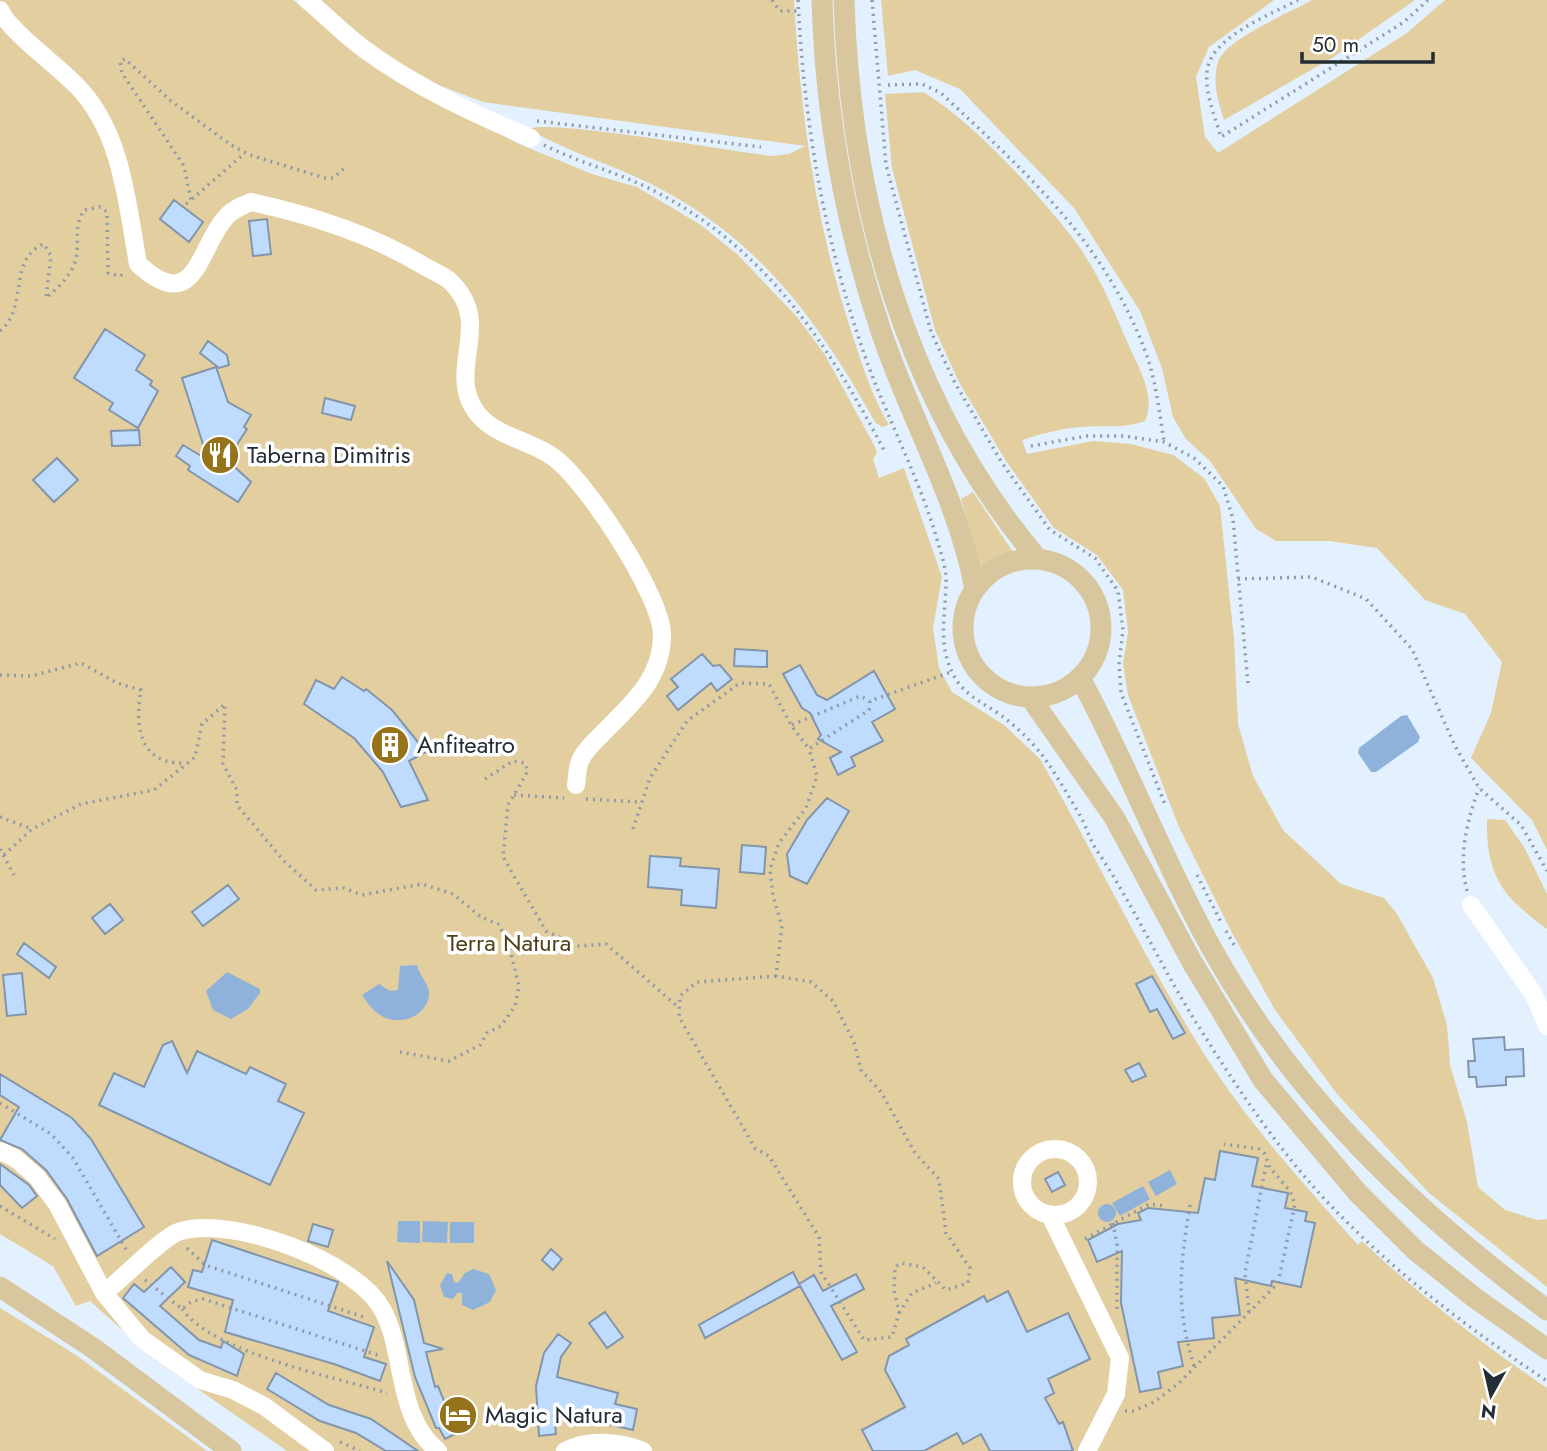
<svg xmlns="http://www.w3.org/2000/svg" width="1547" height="1451" viewBox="0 0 1547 1451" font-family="Jost,sans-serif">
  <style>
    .green { fill: #e3ce9f }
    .water { fill: #8fb2db }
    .building { fill: #bfdcfe; stroke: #8295ab; stroke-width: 2 }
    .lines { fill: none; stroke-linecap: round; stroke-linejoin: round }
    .path { stroke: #909ba7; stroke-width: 3.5; stroke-dasharray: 2 5; stroke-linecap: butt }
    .minor { stroke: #fff; stroke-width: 18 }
    .major { stroke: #d8c79e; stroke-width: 21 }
    .labels { text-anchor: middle; stroke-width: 7; stroke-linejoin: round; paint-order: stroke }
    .poi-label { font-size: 24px; fill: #242c35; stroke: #fff; text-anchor: start }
    .park-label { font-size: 24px; fill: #504018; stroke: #fff }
  </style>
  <rect width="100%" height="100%" fill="#e3f0fe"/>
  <path class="green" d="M0,0H293L354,49L408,85L519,144L592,174L637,187L701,225L738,255L797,317L825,355L874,445L877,453L873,459L879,478L904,468L942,577L933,628L939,668L952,692L1004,725L1040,759C1099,861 1149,970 1214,1069C1256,1132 1307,1188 1358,1245L1362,1241C1420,1296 1481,1343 1547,1388V1451H287L156,1360L90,1301L76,1306L53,1266L0,1234Z
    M320,0H794C800,108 814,212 846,315C858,352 869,391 889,425L882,427L875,422C818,320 757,236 649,183C608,163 568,152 528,129C550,119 734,152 772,156L789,154L805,146L483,102L433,83L386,57Z
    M881,0H1274L1209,47L1196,77L1205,137L1218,153L1407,33L1445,0H1547V850L1532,820L1471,758L1491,713L1502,662L1465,614L1425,600L1377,548L1329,541H1276L1256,529L1210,461L1186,439L1173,417L1162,368L1140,311L1074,208L960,89L915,70L888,76Z
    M1312,0H1415L1332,58L1224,120C1218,101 1212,82 1218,62C1224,40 1291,12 1312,0Z
    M923,92C972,121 1036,191 1072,237C1097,269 1113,309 1129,346C1140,370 1156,397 1145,421C1123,429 1105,425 1083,427C1062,428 1041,434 1022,440L1027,454L1093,441L1131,444L1173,455L1204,478L1220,506L1234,639L1238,724L1253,776L1283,830L1341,884L1384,898L1397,914L1433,978L1447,1025L1450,1065L1467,1122L1478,1187L1505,1210L1537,1220L1547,1219V1287L1429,1193L1337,1094L1275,1010L1230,929L1179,827L1128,695L1123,664L1128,632L1123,590L1097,555L1054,528L1006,461L960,384L935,330L892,168L885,94Z
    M973,492L1013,552L990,562L982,569L961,499Z
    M1487,819L1505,820L1524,847L1547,894V929C1502,896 1486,876 1487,819Z
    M0,1308L76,1355L207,1451H0Z"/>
  <path class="water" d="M1407,715L1420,737L1418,742L1376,772H1371L1358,753L1359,748L1401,716Z
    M417,965C419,976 430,984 429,995C427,1015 403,1025 386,1018C375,1014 368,1004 362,995L379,984L390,991L398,990L400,966Z
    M227,972L260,989V993L248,1009L231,1019L213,1010L206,991Z
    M1170,1170L1177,1184L1156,1196L1148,1182Z
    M1143,1186L1150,1199L1120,1216L1112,1203Z
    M1098 1213a9 9 0 1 1 18 0a9 9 0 1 1-18 0Z
    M398,1221H420V1243L397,1242Z
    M423,1221L448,1222L447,1243L422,1242Z
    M450,1222H474V1243H450Z
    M473,1269L489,1274L496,1290L490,1302L473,1310L462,1305V1293H457L453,1299L444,1297L440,1285L447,1273L452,1274L454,1282L458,1283L465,1273Z"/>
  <path class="building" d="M174,200L203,222L189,242L160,219Z
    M267,219L271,254L253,256L249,221Z
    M105,329L145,355L136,370L152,381L150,385L158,391L138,428L109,410L113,403L74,378Z
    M208,341L227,355L229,365L219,368L200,353Z
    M216,367L228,402L251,415L244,427L247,429L227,460L251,482L238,502L188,470L190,466L176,456L183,445L208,460L182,378Z
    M325,398L355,406L351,420L322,413Z
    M139,430L140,445L112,446L111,431Z
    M57,458L78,480L54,502L33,480Z
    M735,649L767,651V667L734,666Z
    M702,654L713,666L720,665L732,679L717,691L711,683L678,710L667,696L678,687L671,679Z
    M800,665L817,695L827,700L874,671L895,709L872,722L883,741L851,757L855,766L838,775L830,758L841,752L818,739L821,735L810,713L802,708L783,674Z
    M342,677L364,691L366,689L392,710L426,752L409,761L428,800L401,807L383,772L354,738L304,704L316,680L334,689Z
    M827,798L849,811L807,884L790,876L787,854L807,820Z
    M742,845L766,847L764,874L740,872Z
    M650,856L681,858L680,866L719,869L716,908L681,905L682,890L648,887Z
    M228,885L239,899L203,926L192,912Z
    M110,904L123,920L105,934L92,918Z
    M24,943L56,967L49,978L17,954Z
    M22,973L26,1014L7,1016L3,975Z
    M1152,976L1185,1033L1173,1039L1157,1009L1150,1012L1136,984Z
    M1504,1037L1505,1050L1523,1049L1524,1076L1506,1077V1085L1477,1087L1476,1077H1469L1468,1061H1475L1473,1039Z
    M172,1041L187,1073L197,1051L246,1074L250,1067L286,1084L278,1101L304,1113L270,1185L99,1105L114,1073L144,1087L163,1045Z
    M1139,1063L1146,1076L1132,1082L1125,1070Z
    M0,1074L72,1118L91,1139L144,1227L97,1256L67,1199L46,1170L22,1149L0,1140L19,1107L0,1095Z
    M1220,1151L1258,1158L1252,1186L1288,1193L1285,1208L1307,1212L1305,1221L1315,1223L1301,1287L1272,1281L1271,1286L1235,1278L1240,1315L1212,1318L1214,1338L1178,1342L1183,1366L1158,1372L1161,1388L1140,1392L1121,1303L1122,1251L1097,1262L1088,1240L1118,1224L1141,1220L1138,1213L1148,1208L1198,1213L1205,1178L1215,1180Z
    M0,1164L29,1185L37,1196L22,1208L0,1185Z
    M1058,1172L1065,1185L1052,1192L1045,1179Z
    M313,1224L333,1230L328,1247L308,1241Z
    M212,1240L338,1282L328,1311L374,1327L364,1357L386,1364L380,1381L334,1364L225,1332L233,1300L188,1287L193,1270L202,1272Z
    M551,1249L562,1259L553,1270L542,1260Z
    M387,1261L414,1300L424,1343L443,1349L426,1352L435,1387L438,1386L449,1413L451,1412L461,1431L445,1439L439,1428H436L415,1377Z
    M171,1267L185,1282L160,1306L199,1340L221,1348L223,1341L244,1354L237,1376L189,1355L123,1298L134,1284L144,1292Z
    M793,1272L800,1286L705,1338L699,1325Z
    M856,1274L864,1289L831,1306L857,1352L842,1360L799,1284L814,1275L823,1291Z
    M1008,1291L1027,1332L1068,1313L1090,1359L1048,1379L1054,1393L1045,1398L1059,1424L1063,1422L1073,1451H990L981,1434L963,1444L957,1433L924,1451H873L862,1430L905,1407L885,1370L889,1356L909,1345L906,1339L984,1296L987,1302Z
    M605,1312L623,1337L607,1348L589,1323Z
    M558,1334L571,1343L561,1357L557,1377L618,1393L615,1404L637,1409L633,1430L554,1411L556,1434L539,1436L536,1386L544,1353Z
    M276,1373L329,1405L371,1419L418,1451H386L356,1433L320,1421L267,1389Z"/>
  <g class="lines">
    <path class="path" d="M772,0L780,11H799
      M798,0C804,125 825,244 867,362C890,424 921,482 939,546C943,559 947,573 946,586C945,617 938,645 953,674C963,695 984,703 1002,716C1017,727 1031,741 1043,756C1057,776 1070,798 1082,819C1087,829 1090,840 1096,849C1134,906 1162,969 1199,1027C1239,1091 1283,1157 1336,1211C1399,1276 1472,1331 1547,1381
      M872,0L886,165L931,332L955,383L1002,463L1050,530L1095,558L1118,591L1123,630L1119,664L1121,693L1166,807
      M1298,0C1270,15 1208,38 1207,73C1205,94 1215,117 1221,137L1404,22L1428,0
      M888,85L922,84L941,93C1023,170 1099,236 1142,343C1155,373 1159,409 1164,442
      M537,121L761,147
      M544,145C582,164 624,174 662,195C770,253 831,349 886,454
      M192,199L245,153
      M186,204L191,200L184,166L122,73L120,61L125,59L171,101L231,145L250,155L325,178H333L347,166
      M0,331C29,307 7,259 44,244L51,256L46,298C60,286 75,272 77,253C78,237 75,224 84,210L100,207L107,212L108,273L120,276L125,273
      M1031,446L1087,436H1124L1164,442L1194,458L1223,486L1233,519L1248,684
      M1238,579L1312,577L1366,599L1412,649L1455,746L1479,788L1521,825L1547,871
      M0,675L31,676L81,663L117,683L141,690C135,723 138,764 183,763
      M792,725L860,696L870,701
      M485,779L513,761L525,763L528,771L508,805L503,857L546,931L579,946L606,944L677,1006
      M514,795L564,798
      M586,799L641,802
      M0,817L32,829
      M633,829L650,778L687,721L740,683L769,684L791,725L809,749
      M0,849L14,875
      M4,855L32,829L81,804L154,790L195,757L202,724L225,704L223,764L237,790V805L283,860L316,890L344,888L362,895L422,884L453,894L481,917L498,924L508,942L519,986L515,1006L501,1026L487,1033L480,1045L449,1061L395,1051
      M1197,875L1222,924
      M1467,891C1458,856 1467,821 1479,788
      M1226,931L1236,948
      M776,976L697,982L680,996L679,1017L755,1148L769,1156L819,1237L821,1272L864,1340L892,1337L899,1313L894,1290L895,1267L901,1263L923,1267L946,1290L968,1283L970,1268L946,1233L939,1179L915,1153L881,1092L861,1070L854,1042L833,1001L811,982L776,976L782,926L773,896L770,869L779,843L806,808L817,776L809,749L869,710L870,701L951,672
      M0,1103L51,1134L73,1158L127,1251
      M1190,1205C1180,1268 1175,1304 1194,1366
      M0,1206L55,1239
      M1113,1223L1117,1245V1309
      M1085,1239L1149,1204L1166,1206
      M187,1248L205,1265L367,1318
      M145,1280L182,1309L191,1302L203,1299L381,1356
      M182,1309C213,1353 335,1377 387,1393
      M1249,1312L1245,1273L1266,1165
      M899,1313L912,1293L936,1283
      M1125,1411H1133L1154,1402L1179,1383L1278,1283L1295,1204L1290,1191L1270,1168L1265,1154L1259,1149L1224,1144
      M340,1442L360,1451"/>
    <path class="minor" d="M307,0C327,16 344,35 364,49C414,86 474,114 531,138
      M0,10C10,32 57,65 76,85C122,131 127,203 138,264C197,318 198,246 227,216C233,209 242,206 251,202C311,215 371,234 424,266C432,271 444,275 451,282C493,323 449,366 473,407C489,436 529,439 553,457C585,479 662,596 662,635C662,680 630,705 601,735C593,743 582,753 579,764C577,771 577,779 576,785
      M1471,905L1533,993L1547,1026
      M1022 1182a33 33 0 1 1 66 0a33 33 0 1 1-66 0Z
      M0,1151L15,1158L37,1177L57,1204L104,1293L142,1339L200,1380L233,1390L264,1406L325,1451
      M1050,1215L1120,1358L1116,1394L1087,1451
      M104,1293C120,1281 163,1237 178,1232C229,1214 356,1261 382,1309C406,1351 395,1416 438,1451
      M565,1451C588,1439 619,1441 643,1451"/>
    <path class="major" d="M822,0C825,115 845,225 882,334C911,420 958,499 975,589
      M844,0C850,200 906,403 1037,558
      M963 628a69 69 0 1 1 138 0a69 69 0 1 1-138 0Z
      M1080,678C1128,766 1163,861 1212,949C1295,1098 1412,1209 1547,1310
      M1030,697L1114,817L1192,962L1263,1080L1357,1192L1415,1250L1475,1298L1547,1349
      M0,1287L93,1348L231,1451"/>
  </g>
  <defs>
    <g id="restaurant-disc" transform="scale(2.0125)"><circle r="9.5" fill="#94731a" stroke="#fff"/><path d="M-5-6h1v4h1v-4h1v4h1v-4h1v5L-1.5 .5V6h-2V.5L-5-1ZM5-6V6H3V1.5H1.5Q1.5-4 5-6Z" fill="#fff"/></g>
    <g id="building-disc" transform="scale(2.0125)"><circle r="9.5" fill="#94731a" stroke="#fff"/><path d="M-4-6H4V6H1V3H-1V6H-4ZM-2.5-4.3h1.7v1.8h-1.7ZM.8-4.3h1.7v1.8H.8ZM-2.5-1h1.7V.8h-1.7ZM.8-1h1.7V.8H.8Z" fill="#fff"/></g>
    <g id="hotel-disc" transform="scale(2.0125)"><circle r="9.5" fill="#94731a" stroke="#fff"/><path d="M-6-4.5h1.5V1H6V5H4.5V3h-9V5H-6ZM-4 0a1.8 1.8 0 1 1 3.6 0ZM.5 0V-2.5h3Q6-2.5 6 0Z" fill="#fff"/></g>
  </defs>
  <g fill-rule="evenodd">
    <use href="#restaurant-disc" x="220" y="455"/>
    <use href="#building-disc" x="390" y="745"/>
    <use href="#hotel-disc" x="458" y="1415"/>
  </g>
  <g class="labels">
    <g class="poi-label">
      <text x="247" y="463">Taberna Dimitris</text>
      <text x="417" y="753">Anfiteatro</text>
      <text x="485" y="1423">Magic Natura</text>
    </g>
    <g class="park-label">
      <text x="509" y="951">Terra Natura</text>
    </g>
  </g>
  <g transform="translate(1491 1395) rotate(188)" stroke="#ffffff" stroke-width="5" paint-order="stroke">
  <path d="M0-5L12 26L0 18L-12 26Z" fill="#242c35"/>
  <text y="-10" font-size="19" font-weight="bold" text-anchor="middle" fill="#242c35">N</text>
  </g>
  <path d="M1302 52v10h131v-10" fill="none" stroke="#242c35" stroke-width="3.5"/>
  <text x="1312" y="52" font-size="21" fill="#242c35" stroke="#ffffff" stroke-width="5" paint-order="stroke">50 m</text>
</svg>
